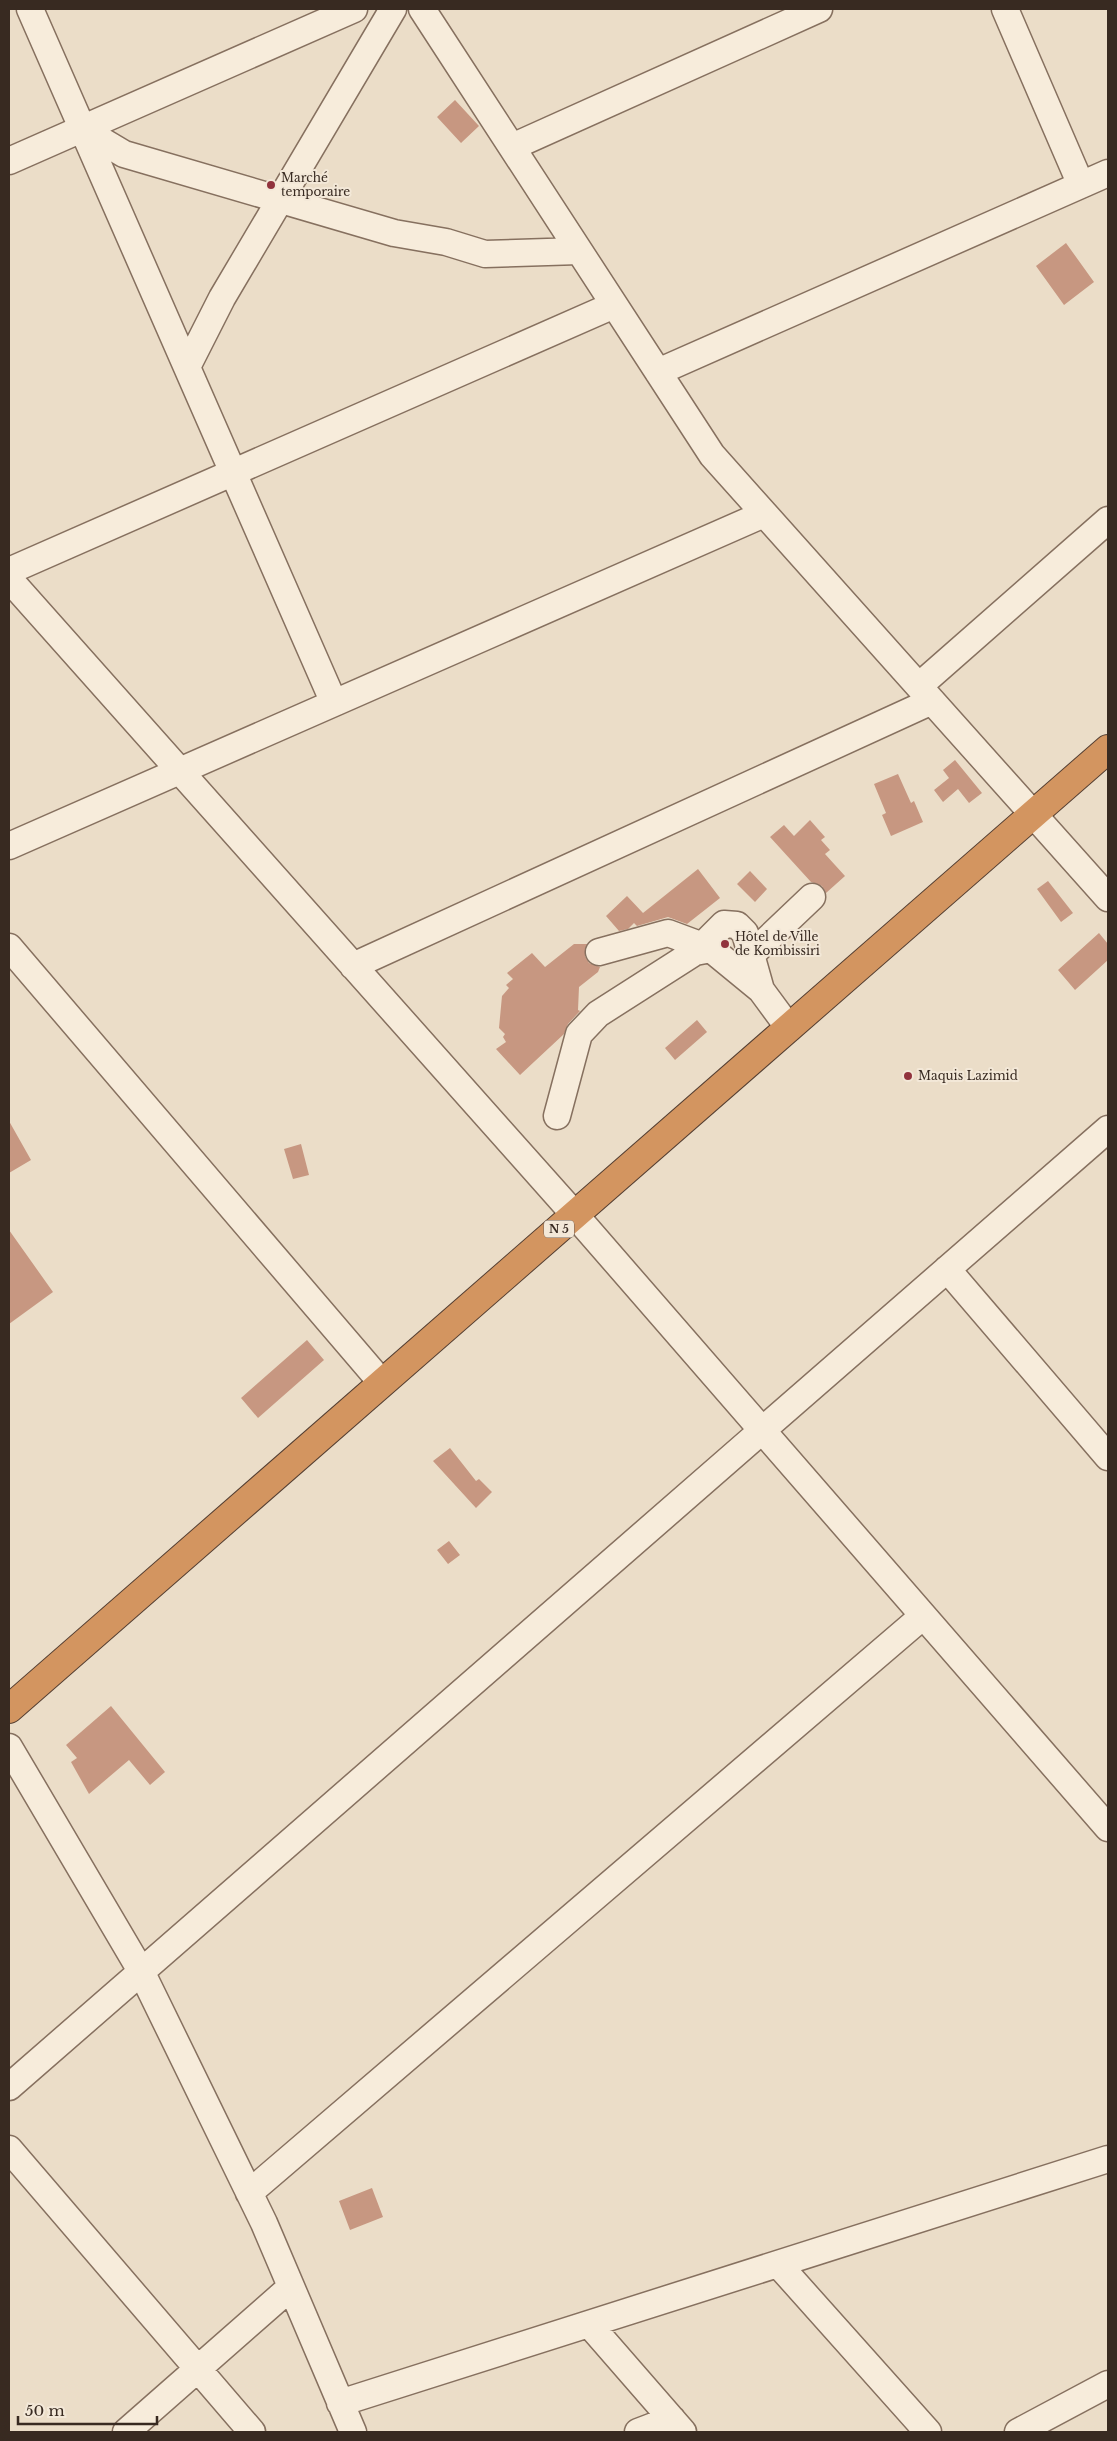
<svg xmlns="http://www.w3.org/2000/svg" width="1117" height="2441" viewBox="0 0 1117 2441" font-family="'Libre Baskerville',serif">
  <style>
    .building { fill: #c79781 }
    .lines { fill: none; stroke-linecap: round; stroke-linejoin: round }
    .minor-casing { stroke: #86705f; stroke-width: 29 }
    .highway-casing { stroke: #553f32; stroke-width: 30 }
    .minor { stroke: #f7ecdb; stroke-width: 26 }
    .highway { stroke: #d39560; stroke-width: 28 }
    .poi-dot { fill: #91333d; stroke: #f3e8d8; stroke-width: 2 }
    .labels { text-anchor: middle; stroke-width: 4; stroke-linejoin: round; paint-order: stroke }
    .shield { fill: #f3e8d8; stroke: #706358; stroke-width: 1 }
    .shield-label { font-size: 11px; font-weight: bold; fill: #382a21 }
    .poi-label { font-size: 12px; fill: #382a21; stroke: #f3e8d8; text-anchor: start }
  </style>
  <rect width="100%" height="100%" fill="#ebddc8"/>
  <path class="building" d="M455,100L479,126L461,143L437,117Z
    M1066,243L1094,282L1064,305L1036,266Z
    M955,760L982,793L969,803L958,789L943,802L934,790L949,778L943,770Z
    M898,774L911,803L914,801L923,822L891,836L882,815L886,813L874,784Z
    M810,820L825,837L821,840L830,850L825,854L845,876L826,893L822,886L811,882L770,837L784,825L794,836Z
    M698,869L720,898L687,924L668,917L637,926L634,923L628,929L619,931L606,916L627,896L643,913Z
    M750,871L767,889L755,902L737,884Z
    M1048,881L1073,913L1061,922L1037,889Z
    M1099,933L1108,944V960L1075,990L1058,970Z
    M574,944H587L585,956L589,963L600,967L598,972L579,987L578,1010L580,1011L568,1024L564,1034L520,1075L496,1049L506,1042L503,1037L505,1034L499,1028L502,996L509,988L506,985L513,979L507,973L532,953L545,967Z
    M697,1020L707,1032L675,1060L665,1048Z
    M9,1121L31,1160L9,1173Z
    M301,1144L309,1175L293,1179L284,1149Z
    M9,1230L53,1292L9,1324Z
    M307,1340L324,1360L258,1418L241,1398Z
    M450,1448L476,1481L479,1479L492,1492L476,1508L433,1461Z
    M449,1541L460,1555L448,1564L437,1550Z
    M111,1706L165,1772L150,1785L129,1760L89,1794L71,1762L77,1758L66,1745Z
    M372,2188L383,2217L350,2230L339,2201Z"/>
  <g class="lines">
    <g class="minor-casing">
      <path id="minor" d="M30,9L334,703
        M422,9L712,455L1108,898
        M1005,9L1081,185
        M82,129L124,154L394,233L446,242L485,254L579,251
        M512,147L819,9
        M9,161L354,9
        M187,367L222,298L393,9
        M658,372L1108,173
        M9,571L614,305
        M9,579L575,1215L1108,1828
        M919,686L1108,520
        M9,846L764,514
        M9,947L382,1383
        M599,952L668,933L711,949
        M751,955L812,897
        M353,966L932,701
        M761,990L711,949L709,939L724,924L737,925L745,933L761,990L789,1028
        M557,1116L579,1034L598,1014L695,952L711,949
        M947,1269L1108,1457
        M9,1747L141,1971L264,2223L353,2432
        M9,2087L1108,1129
        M9,2149L252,2432
        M249,2193L923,1616
        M778,2264L928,2432
        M589,2324L683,2432
        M340,2403L1108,2159
        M126,2432L291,2287
        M638,2432L672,2419
        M1018,2432L1108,2384"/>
    </g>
    <g class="highway-casing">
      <path id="highway" d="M9,1709L1108,749"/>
    </g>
    <use href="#minor" class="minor"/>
    <use href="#highway" class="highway"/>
  </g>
  <g class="poi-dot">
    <circle cx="271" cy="185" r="5"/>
    <circle cx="725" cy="944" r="5"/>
    <circle cx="908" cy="1076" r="5"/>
  </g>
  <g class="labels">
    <rect class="shield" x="544" y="1220.5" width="30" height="17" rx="4"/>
    <g class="shield-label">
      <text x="559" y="1233">N 5</text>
    </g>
    <g class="poi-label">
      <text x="281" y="182">Marché<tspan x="281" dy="14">temporaire</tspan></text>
      <text x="735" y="941">Hôtel de Ville<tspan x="735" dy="14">de Kombissiri</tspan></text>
      <text x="918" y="1080">Maquis Lazimid</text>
    </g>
  </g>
  <rect width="1117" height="2441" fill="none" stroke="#382a21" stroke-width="20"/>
  <path d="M18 2416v8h139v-8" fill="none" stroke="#382a21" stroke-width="2.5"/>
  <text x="25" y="2416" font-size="15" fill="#382a21" stroke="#f3e8d8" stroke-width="4" paint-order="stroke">50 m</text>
</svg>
